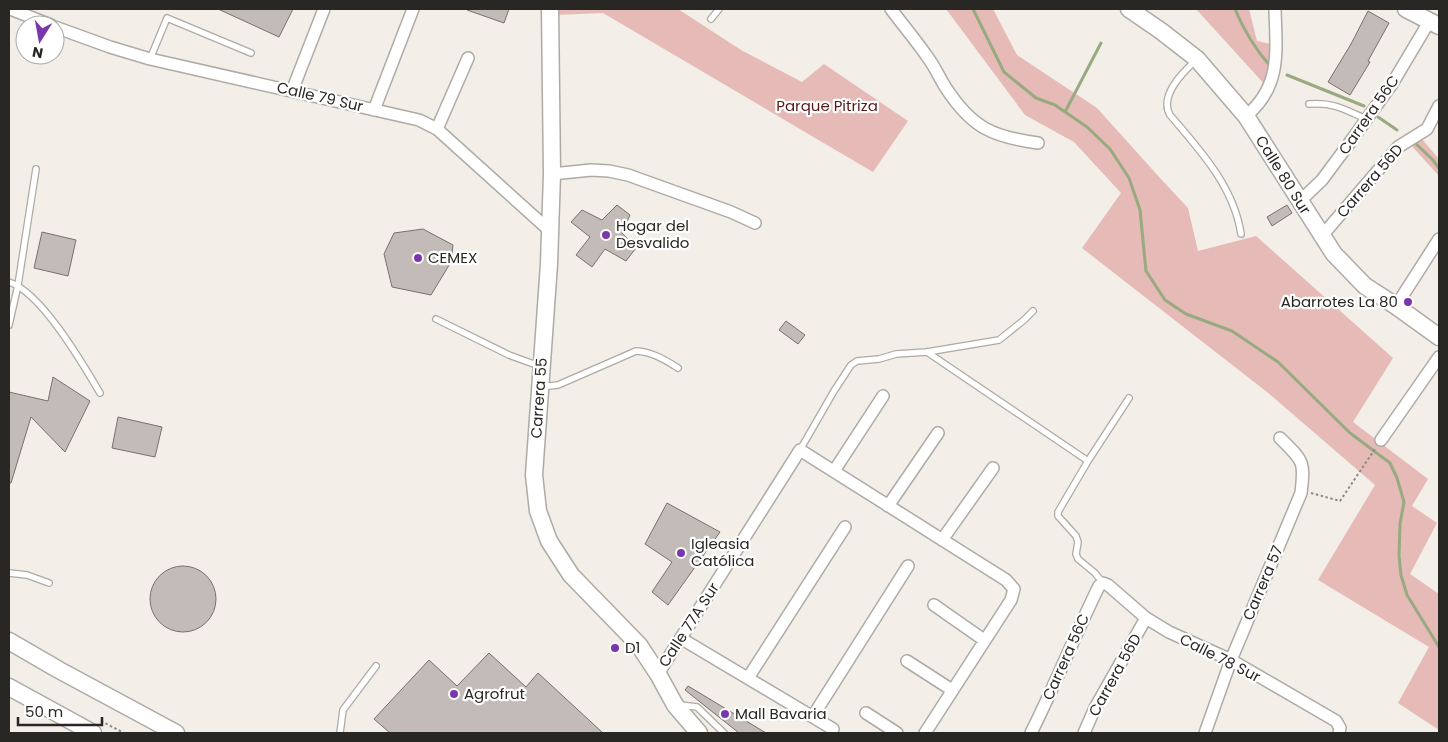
<svg xmlns="http://www.w3.org/2000/svg" width="1448" height="742" viewBox="0 0 1448 742" font-family="Poppins,sans-serif">
  <style>
    .green { fill: #e6bab6 }
    .lines { fill: none; stroke-linecap: round; stroke-linejoin: round }
    .stream { stroke: #98aa7f; stroke-width: 3 }
    .building { fill: #c3bbb7; stroke: #78716d }
    .lane-casing { stroke: #afaaa4; stroke-width: 8 }
    .street-casing { stroke: #afaaa4; stroke-width: 14 }
    .secondary-casing { stroke: #afaaa4; stroke-width: 19 }
    .path { stroke: #8d8a85; stroke-width: 2; stroke-dasharray: 2.5 2.5; stroke-linecap: butt }
    .lane { stroke: #fff; stroke-width: 5.5 }
    .street { stroke: #fff; stroke-width: 11 }
    .secondary { stroke: #fff; stroke-width: 16 }
    .poi-dot { fill: #7a37ac; stroke: #fff; stroke-width: 2 }
    .labels { text-anchor: middle; stroke-width: 4.5; stroke-linejoin: round; paint-order: stroke }
    .street-label { font-size: 15px; fill: #292724; stroke: #fff }
    .park-label { font-size: 15px; fill: #561717; stroke: #fff }
    .poi-label { font-size: 15px; fill: #292724; stroke: #fff; text-anchor: start }
  </style>
  <rect width="100%" height="100%" fill="#f3eee7"/>
  <path class="green" d="M555,9H678L741,50L802,82L824,64L908,121L873,172L603,13L555,15Z
    M946,9H993L1017,55L1097,108L1160,178L1188,208L1198,251L1256,236L1393,358L1353,422L1428,479L1412,506L1437,523L1410,574L1439,594V730L1398,703L1429,647L1318,580L1375,485L1267,392L1082,248L1121,193L1074,142L1025,115Z
    M1196,9H1249L1257,41L1275,45L1267,87Z
    M1421,138L1439,159V176L1410,144Z"/>
  <g class="lines">
    <path class="stream" d="M973,9L1004,72L1036,98L1055,105L1087,127L1110,149L1129,178L1140,210L1146,271L1165,300L1186,314L1232,331L1278,362L1350,433L1390,463L1397,478L1404,502L1400,524L1399,556L1401,575L1407,595L1439,647
      M1235,9C1244,31 1255,49 1271,67
      M1287,75L1364,106
      M1065,112L1101,43
      M1378,117L1397,130
      M1415,143L1432,159L1439,168"/>
  </g>
  <path class="building" d="M218,9H293L279,37Z
    M467,9H509L504,23L467,10Z
    M1368,11L1389,23L1368,61L1370,62L1350,95L1328,82L1351,44Z
    M617,205L630,215L622,233L636,248L626,261L605,249L592,267L576,255L590,237L571,222L582,210L602,220Z
    M1287,205L1292,213L1272,226L1267,217Z
    M423,229L453,245L451,262L431,295L392,287L384,254L394,233Z
    M42,232L76,240L68,276L34,268Z
    M786,321L805,335L798,344L779,330Z
    M53,377L90,401L65,452L31,417L11,483H9V392L48,401Z
    M118,417L162,427L155,457L112,448Z
    M667,503L720,532L668,605L652,592L672,562L645,544Z
    M150 599a33 33 0 1 1 66 0a33 33 0 1 1-66 0Z
    M489,653L526,687L538,673L603,733H390L374,719L429,660L457,686Z
    M688,686L766,733H739L685,690Z"/>
  <g class="lines">
    <g class="lane-casing">
      <path id="lane" d="M711,19L719,9
        M150,59L167,18L251,53
        M1195,61C1182,73 1159,96 1170,115C1200,150 1234,187 1241,234
        M1309,104C1333,102 1344,109 1366,119
        M9,282C41,292 83,364 100,393
        M436,319L509,355L539,366
        M9,325L18,285L36,169
        M927,352L1088,461
        M541,387L558,385L636,351C653,352 665,360 678,368
        M800,450L834,391L851,365L857,361L879,359L896,354L927,352L999,340L1024,320L1033,311
        M9,573L27,575L49,583
        M1103,583L1095,573L1078,559L1076,554L1078,542L1076,536L1058,516V512L1088,461L1129,398
        M680,705L697,707L724,733
        M340,733L343,710L376,666"/>
    </g>
    <g class="street-casing">
      <path id="street" d="M10,9L51,25
        M891,9C902,24 915,39 926,55C934,65 939,77 946,88C972,128 993,137 1038,143
        M55,27L110,47L150,59L419,120L437,129L550,231
        M292,91L324,9
        M374,110L413,9
        M1246,116C1282,86 1276,51 1275,9
        M437,129L468,58
        M552,174L591,170L609,171L628,175L731,212L755,223
        M1300,201L1322,180L1348,145L1392,84L1429,22
        M1321,237L1398,147L1427,129L1439,106
        M1396,306L1439,239
        M1381,440L1439,357
        M834,471L883,396
        M888,506L938,433
        M942,540L993,468
        M934,605L984,640
        M682,639L833,729
        M907,661L952,690
        M658,674L800,450L1006,580L1014,589L1011,600L925,733
        M748,678L845,527
        M866,713L897,733
        M813,716L908,566
        M1031,733C1055,685 1075,635 1099,586L1103,583L1108,585L1146,618L1169,632L1231,660L1336,721L1340,728L1339,733
        M1084,733L1095,708L1146,618
        M1205,733L1231,660L1301,493C1305,460 1303,461 1280,438"/>
    </g>
    <g class="secondary-casing">
      <path id="secondary" d="M550,9L552,174L549,264L534,475L538,511L549,541L571,575L639,645L658,674L675,705L699,733
        M1129,9L1161,31L1197,59L1246,116L1334,254L1365,286L1396,306L1439,337
        M1406,9L1439,26
        M9,641L59,670L176,733
        M9,687L93,733"/>
    </g>
    <path class="path" d="M1311,493L1340,501L1375,449
      M101,721L124,733"/>
    <use href="#lane" class="lane"/>
    <use href="#street" class="street"/>
    <use href="#secondary" class="secondary"/>
  </g>
  <g class="poi-dot">
    <circle cx="606" cy="235" r="5"/>
    <circle cx="418" cy="258" r="5"/>
    <circle cx="1408" cy="302" r="5"/>
    <circle cx="681" cy="553" r="5"/>
    <circle cx="615" cy="648" r="5"/>
    <circle cx="454" cy="694" r="5"/>
    <circle cx="725" cy="714" r="5"/>
  </g>
  <g class="labels">
    <g class="street-label">
      <text transform="translate(320 97) rotate(13)" y="5">Calle 79 Sur</text>
      <text transform="translate(1369 115) rotate(-55)" y="5">Carrera 56C</text>
      <text transform="translate(1283 175) rotate(58)" y="5">Calle 80 Sur</text>
      <text transform="translate(1370 181) rotate(-49)" y="5">Carrera 56D</text>
      <text transform="translate(539 398) rotate(-86)" y="5">Carrera 55</text>
      <text transform="translate(1263 583) rotate(-67)" y="5">Carrera 57</text>
      <text transform="translate(689 625) rotate(-57)" y="5">Calle 77A Sur</text>
      <text transform="translate(1066 657) rotate(-66)" y="5">Carrera 56C</text>
      <text transform="translate(1220 658) rotate(27)" y="5">Calle 78 Sur</text>
      <text transform="translate(1115 675) rotate(-61)" y="5">Carrera 56D</text>
    </g>
    <g class="park-label">
      <text x="827" y="111">Parque Pitriza</text>
    </g>
    <g class="poi-label">
      <text x="616" y="231">Hogar del<tspan x="616" dy="17">Desvalido</tspan></text>
      <text x="428" y="263">CEMEX</text>
      <text x="1398" y="307" text-anchor="end">Abarrotes La 80</text>
      <text x="691" y="549">Igleasia<tspan x="691" dy="17">Católica</tspan></text>
      <text x="625" y="653">D1</text>
      <text x="464" y="699">Agrofrut</text>
      <text x="735" y="719">Mall Bavaria</text>
    </g>
  </g>
  <rect width="1448" height="742" fill="none" stroke="#292724" stroke-width="20"/>
  <g transform="translate(40 40) rotate(191)"><circle r="24" fill="#ffffff" stroke="#a9a9a7"/>
  <path d="M0-4L9 19L0 12L-9 19Z" fill="#7a37ac"/>
  <text y="-8" font-size="14" font-weight="bold" text-anchor="middle" fill="#292724">N</text>
  </g>
  <path d="M18 717v8h84v-8" fill="none" stroke="#292724" stroke-width="2.5"/>
  <text x="25" y="717" font-size="15" fill="#292724" stroke="#ffffff" stroke-width="4" paint-order="stroke">50 m</text>
</svg>
